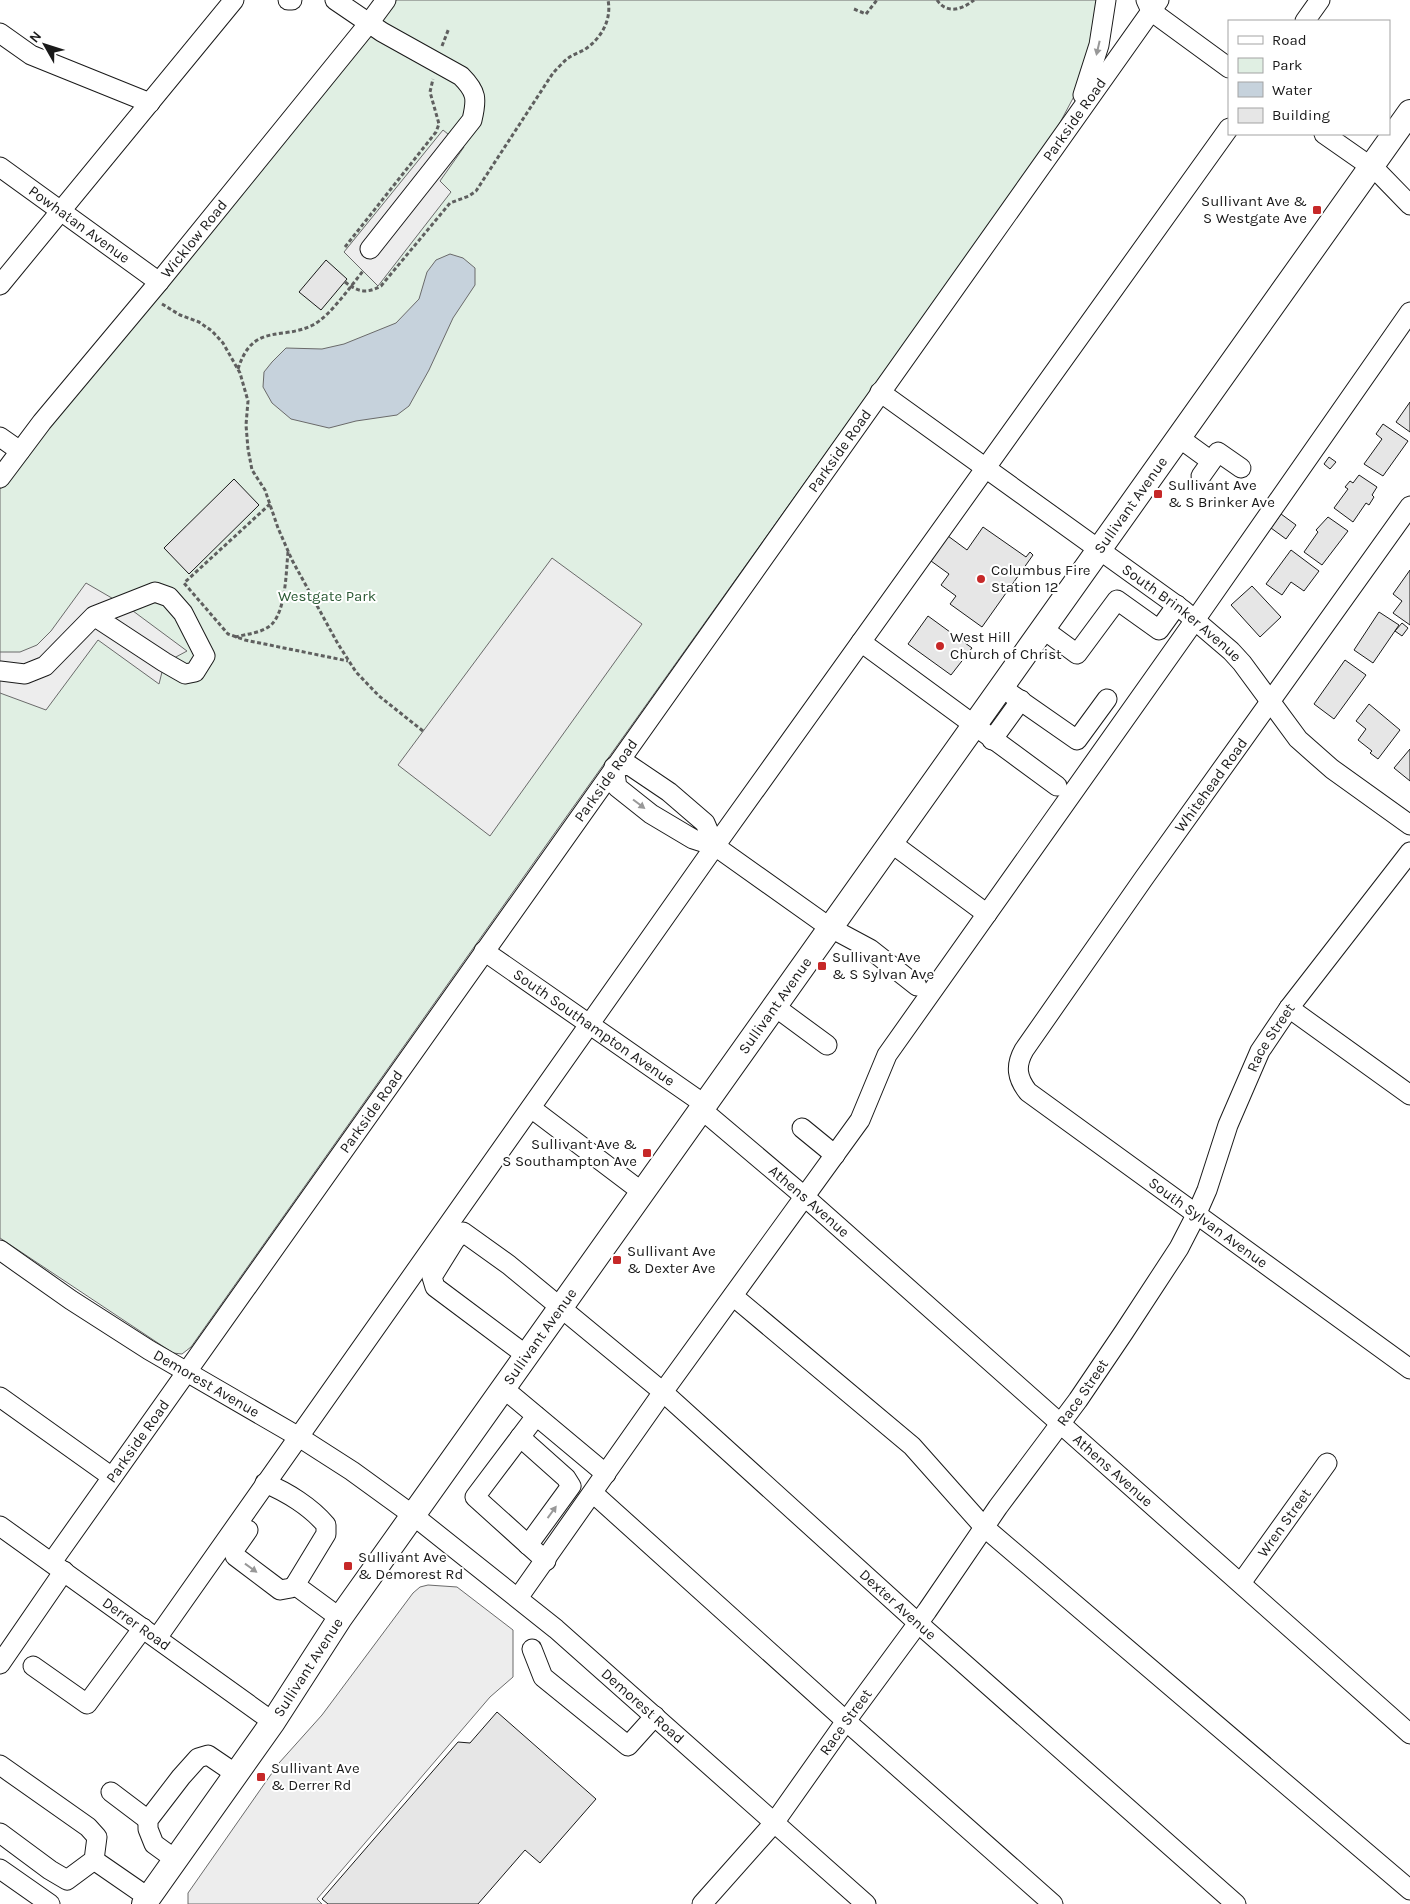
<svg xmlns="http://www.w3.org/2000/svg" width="1410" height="1904" viewBox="0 0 1410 1904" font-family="Karla,sans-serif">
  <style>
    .green { fill: #e0efe3; stroke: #6a6a6a }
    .parking { fill: #ededed; stroke: #6a6a6a }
    .water { fill: #c6d2dc; stroke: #6a6a6a }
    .building { fill: #e6e6e6; stroke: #1a1a1a }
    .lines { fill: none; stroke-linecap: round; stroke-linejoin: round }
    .minor-casing { stroke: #1a1a1a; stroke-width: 21 }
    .major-casing { stroke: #1a1a1a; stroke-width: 26 }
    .path { stroke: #5f5f5f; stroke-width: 3; stroke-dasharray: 4 2.5; stroke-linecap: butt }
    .minor { stroke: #fff; stroke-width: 19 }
    .major { stroke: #fff; stroke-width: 24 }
    .oneway { fill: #989898 }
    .poi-dot { fill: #c62828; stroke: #fff; stroke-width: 2 }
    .labels { text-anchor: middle; stroke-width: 4; stroke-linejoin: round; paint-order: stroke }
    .street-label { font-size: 15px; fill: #1a1a1a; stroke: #fff }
    .poi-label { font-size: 15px; fill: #1a1a1a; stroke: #fff; text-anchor: start }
    .park-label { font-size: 15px; fill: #2b5a34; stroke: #fff }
  </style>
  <rect width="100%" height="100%" fill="#fff"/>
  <path class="green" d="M394,0H1101L1079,87L1055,132L559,827L191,1347L182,1354L173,1353L0,1238V489Z"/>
  <path class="parking" d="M443,130L464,147L440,181L451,192L378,286L344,252Z
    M552,558L642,624L490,836L398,765Z
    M86,583L129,608L187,651L174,658L162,672L159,684L98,640L46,710L0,693V652H20L37,645L51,631Z
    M428,1585L457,1587L513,1630V1677L490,1697L317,1899L322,1904H188V1893L279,1763L322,1715L413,1593L420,1587Z"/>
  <path class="water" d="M450,254L463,258L475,268V285L453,318L429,370L409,406L397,415L356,421L329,428L291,419L272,403L263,387L264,372L272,362L286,348L322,349L344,344L396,323L419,299L427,272L436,260Z"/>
  <path class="building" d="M326,260L347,279L321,310L299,292Z
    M1410,402V432L1396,422Z
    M1383,424L1408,441L1383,476L1364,464L1382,439L1376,434Z
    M1329,457L1336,462L1330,469L1324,464Z
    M1359,475L1377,487L1372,495L1374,497L1369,505L1366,503L1353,522L1334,508L1348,489L1345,487L1350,481L1353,483Z
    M234,479L259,505L189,574L164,548Z
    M1281,514L1296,525L1286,539L1271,528Z
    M1328,517L1348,531L1322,565L1304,552L1318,532L1316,530Z
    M983,527L1026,557L1030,552L1033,555L982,627L950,604L956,596L941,585L949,574L931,561L948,536L967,550Z
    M1291,550L1319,571L1304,591L1291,582L1282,595L1266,584Z
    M1410,570V625L1393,613L1402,601L1393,594Z
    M1252,586L1281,617L1260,637L1231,605Z
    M1379,612L1399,625L1373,663L1354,650Z
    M928,616L972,648L951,675L908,644Z
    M1402,623L1408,628L1402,636L1395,631Z
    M1345,660L1366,675L1334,719L1314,704Z
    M1369,704L1400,730L1378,759L1370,753L1372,751L1358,740L1366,729L1356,721Z
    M1410,749V781L1394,768Z
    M497,1712L596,1799L540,1863L525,1850L478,1904H328L322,1899L458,1742L470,1743Z"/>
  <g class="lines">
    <g class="minor-casing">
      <g id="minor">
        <path d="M288,0H292"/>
        <path d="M335,0L382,32L461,76C477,92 477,99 472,120L370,249"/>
        <path d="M1146,0L1151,11L1229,68"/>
        <path d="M1305,21L1320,0"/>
        <path d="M0,33L31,55L150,103"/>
        <path d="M1083,95L1099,45L1106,0"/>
        <path d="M1324,134L1377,171L1410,205"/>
        <path id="s1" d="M0,167L159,282"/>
        <path d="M0,285L234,0"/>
        <path id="s2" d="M880,392L1183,610L1231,651L1242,663L1298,739L1332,769L1410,825"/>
        <path d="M0,437L20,451"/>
        <path d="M1178,437L1211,461"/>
        <path d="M1201,476L1218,452L1241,468"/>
        <path id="s3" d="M0,478L42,422L159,282L369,23L386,0"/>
        <path id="s4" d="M1410,506L1144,878L1024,1050C1015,1066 1017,1078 1028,1092L1410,1369"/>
        <path d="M1043,629L1077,654L1117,600L1159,630L1177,605"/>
        <path d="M861,642L1057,786"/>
        <path d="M0,671L25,674L45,666L94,616L155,592L169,597L183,613L205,656L195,672L185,674L164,662L94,616"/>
        <path d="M1001,687L1077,740L1107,699"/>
        <path d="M992,740L1021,700"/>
        <path d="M890,842L987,914"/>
        <path d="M715,846L705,823L669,792L629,765L614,767L617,787L651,814L693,839L715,846L829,927L870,949L917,986"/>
        <path id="s5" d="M484,951L704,1104"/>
        <path d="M774,1006L827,1045"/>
        <path d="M1289,1008L1410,1095"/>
        <path d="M531,1108L642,1192"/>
        <path id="s6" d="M701,1109L805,1197L1410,1734"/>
        <path d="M802,1128L835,1155"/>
        <path id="s7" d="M0,1250L71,1300L149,1350L299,1437L352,1471L414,1516L556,1629L866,1904"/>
        <path d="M733,1296L912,1446L984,1527L1410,1890"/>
        <path id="s8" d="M526,1355L435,1287L432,1277L455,1240L463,1232L509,1265L663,1392L918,1623L1236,1904"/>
        <path d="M503,1388L606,1474"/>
        <path d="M0,1397L112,1477"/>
        <path d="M536,1416L475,1497L546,1561"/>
        <path d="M520,1437L566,1478L571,1486L528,1545"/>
        <path d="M593,1493L846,1721L1053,1904"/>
        <path id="s9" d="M0,1526L273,1722"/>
        <path d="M248,1530L234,1550L235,1556L280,1590L291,1588L295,1585L326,1534V1525C311,1507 287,1492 265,1483"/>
        <path id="s10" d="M52,1562L1159,0"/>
        <path id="s11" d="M1241,1583L1327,1463"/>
        <path d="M295,1585L340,1618"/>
        <path d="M518,1598L663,1392L860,1120L887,1055L1195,620L1410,312"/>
        <path d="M157,1638L715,846L1229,128"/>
        <path d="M532,1649L543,1677L628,1746L655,1716"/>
        <path d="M0,1664L64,1571"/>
        <path d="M33,1666L87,1704L143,1628"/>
        <path d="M0,1765L88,1827L97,1837L94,1860L67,1880L50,1870L0,1833"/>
        <path d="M111,1792L148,1820"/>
        <path d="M94,1860L149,1898"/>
        <path d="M176,1860L154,1844L148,1829V1820L181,1777L198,1758L208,1755L236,1774"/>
        <path d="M0,1869L50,1904"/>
        <path id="s12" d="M702,1904L774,1823L846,1721L927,1611L998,1507L1078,1400L1124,1332L1179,1248L1196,1215L1207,1190L1228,1125L1260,1051L1289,1008L1410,852"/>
      </g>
    </g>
    <g class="major-casing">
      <g id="major">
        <path id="s13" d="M144,1904L273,1722L340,1618L1410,112"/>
      </g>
    </g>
    <path class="path" d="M937,0C947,15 963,9 974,0
      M854,9L866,14L877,0
      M442,46L449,28
      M345,247L436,132L439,124L430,92L433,79
      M345,282C358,292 366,294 381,286L450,203L469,196L476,191L553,73C557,69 562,63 567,59C572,55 578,53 584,50C601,39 612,20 608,0
      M162,304L180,315L199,322L212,331L223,343L240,373L248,401L246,425L248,449L252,470L265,490L278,528L292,560L338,644L356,672L379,696L423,731
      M238,369C253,322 281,341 313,325C329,317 351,286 363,271
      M270,504L184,583L228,634L245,640L348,661
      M235,637C247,634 263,633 272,624C286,609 286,572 288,552"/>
    <use href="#minor" class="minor"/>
    <use href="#major" class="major"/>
  </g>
  <defs><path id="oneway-solid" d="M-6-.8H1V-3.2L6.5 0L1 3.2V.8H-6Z" transform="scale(1.25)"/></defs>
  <g class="oneway">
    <use href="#oneway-solid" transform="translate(1098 48) rotate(103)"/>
    <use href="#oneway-solid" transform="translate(639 804) rotate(37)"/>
    <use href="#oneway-solid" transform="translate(552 1512) rotate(-54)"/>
    <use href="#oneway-solid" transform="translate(251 1568) rotate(36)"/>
  </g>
  <g class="poi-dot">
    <rect x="1312" y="205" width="10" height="10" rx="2.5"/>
    <rect x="1153" y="489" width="10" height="10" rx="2.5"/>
    <circle cx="981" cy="579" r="5"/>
    <circle cx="940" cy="646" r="5"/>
    <rect x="817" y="961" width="10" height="10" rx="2.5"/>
    <rect x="642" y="1148" width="10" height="10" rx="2.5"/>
    <rect x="612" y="1255" width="10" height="10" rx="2.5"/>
    <rect x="343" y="1561" width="10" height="10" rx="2.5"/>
    <rect x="256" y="1772" width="10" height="10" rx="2.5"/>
  </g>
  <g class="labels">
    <g class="street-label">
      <text dy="5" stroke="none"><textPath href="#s10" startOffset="1768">Parkside Road</textPath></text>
      <text dy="5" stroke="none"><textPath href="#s1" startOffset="98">Powhatan Avenue</textPath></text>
      <text dy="5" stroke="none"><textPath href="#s3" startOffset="308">Wicklow Road</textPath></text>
      <text dy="5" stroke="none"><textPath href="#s10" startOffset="1362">Parkside Road</textPath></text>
      <text dy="5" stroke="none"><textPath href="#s13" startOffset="1712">Sullivant Avenue</textPath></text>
      <text dy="5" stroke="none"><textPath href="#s2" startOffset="374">South Brinker Avenue</textPath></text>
      <text dy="5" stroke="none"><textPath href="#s10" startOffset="958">Parkside Road</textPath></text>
      <text transform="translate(1211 785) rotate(-54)" y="5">Whitehead Road</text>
      <text dy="5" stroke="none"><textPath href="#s13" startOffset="1098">Sullivant Avenue</textPath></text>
      <text dy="5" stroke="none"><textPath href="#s5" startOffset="134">South Southampton Avenue</textPath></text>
      <text dy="5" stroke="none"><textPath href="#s12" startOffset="1042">Race Street</textPath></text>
      <text dy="5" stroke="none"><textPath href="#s10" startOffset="552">Parkside Road</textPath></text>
      <text dy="5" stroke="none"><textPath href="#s6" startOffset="142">Athens Avenue</textPath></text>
      <text dy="5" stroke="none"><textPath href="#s4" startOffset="935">South Sylvan Avenue</textPath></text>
      <text dy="5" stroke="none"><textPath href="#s13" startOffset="692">Sullivant Avenue</textPath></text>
      <text dy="5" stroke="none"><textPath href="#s7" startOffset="246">Demorest Avenue</textPath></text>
      <text dy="5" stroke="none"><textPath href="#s12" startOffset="638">Race Street</textPath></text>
      <text dy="5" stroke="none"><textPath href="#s10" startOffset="148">Parkside Road</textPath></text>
      <text dy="5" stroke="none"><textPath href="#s6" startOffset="548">Athens Avenue</textPath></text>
      <text dy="5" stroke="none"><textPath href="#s11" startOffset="74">Wren Street</textPath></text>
      <text dy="5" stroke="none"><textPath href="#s8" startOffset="752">Dexter Avenue</textPath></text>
      <text dy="5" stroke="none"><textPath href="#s9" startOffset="168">Derrer Road</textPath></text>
      <text dy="5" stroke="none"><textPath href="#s13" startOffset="288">Sullivant Avenue</textPath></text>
      <text dy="5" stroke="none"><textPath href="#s7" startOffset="790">Demorest Road</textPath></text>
      <text dy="5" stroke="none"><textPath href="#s12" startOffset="232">Race Street</textPath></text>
    </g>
    <g class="poi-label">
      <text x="1307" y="206" text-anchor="end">Sullivant Ave &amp;<tspan x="1307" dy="17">S Westgate Ave</tspan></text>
      <text x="1168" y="490">Sullivant Ave<tspan x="1168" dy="17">&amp; S Brinker Ave</tspan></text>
      <text x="991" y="575">Columbus Fire<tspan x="991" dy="17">Station 12</tspan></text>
      <text x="950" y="642">West Hill<tspan x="950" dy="17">Church of Christ</tspan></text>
      <text x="832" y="962">Sullivant Ave<tspan x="832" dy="17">&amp; S Sylvan Ave</tspan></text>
      <text x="637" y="1149" text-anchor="end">Sullivant Ave &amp;<tspan x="637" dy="17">S Southampton Ave</tspan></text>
      <text x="627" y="1256">Sullivant Ave<tspan x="627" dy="17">&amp; Dexter Ave</tspan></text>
      <text x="358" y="1562">Sullivant Ave<tspan x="358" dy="17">&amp; Demorest Rd</tspan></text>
      <text x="271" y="1773">Sullivant Ave<tspan x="271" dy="17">&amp; Derrer Rd</tspan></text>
    </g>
    <g class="park-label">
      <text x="327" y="601">Westgate Park</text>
    </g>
  </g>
  <rect x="1228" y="20" width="162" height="115" fill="#ffffff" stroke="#a3a3a3"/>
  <rect x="1238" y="36" width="25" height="8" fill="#ffffff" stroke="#a3a3a3"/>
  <text x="1272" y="45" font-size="15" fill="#1a1a1a">Road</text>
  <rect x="1238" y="58" width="25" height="15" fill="#e0efe3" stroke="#a3a3a3"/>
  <text x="1272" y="70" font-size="15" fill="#1a1a1a">Park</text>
  <rect x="1238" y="82" width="25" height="15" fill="#c6d2dc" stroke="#a3a3a3"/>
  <text x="1272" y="95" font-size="15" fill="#1a1a1a">Water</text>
  <rect x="1238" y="108" width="25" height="15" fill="#e6e6e6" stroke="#a3a3a3"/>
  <text x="1272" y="120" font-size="15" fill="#1a1a1a">Building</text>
  <g transform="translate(45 45) rotate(309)" stroke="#ffffff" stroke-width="4" paint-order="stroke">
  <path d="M0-4L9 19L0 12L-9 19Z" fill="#1a1a1a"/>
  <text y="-8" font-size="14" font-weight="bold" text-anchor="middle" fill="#1a1a1a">N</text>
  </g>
</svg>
